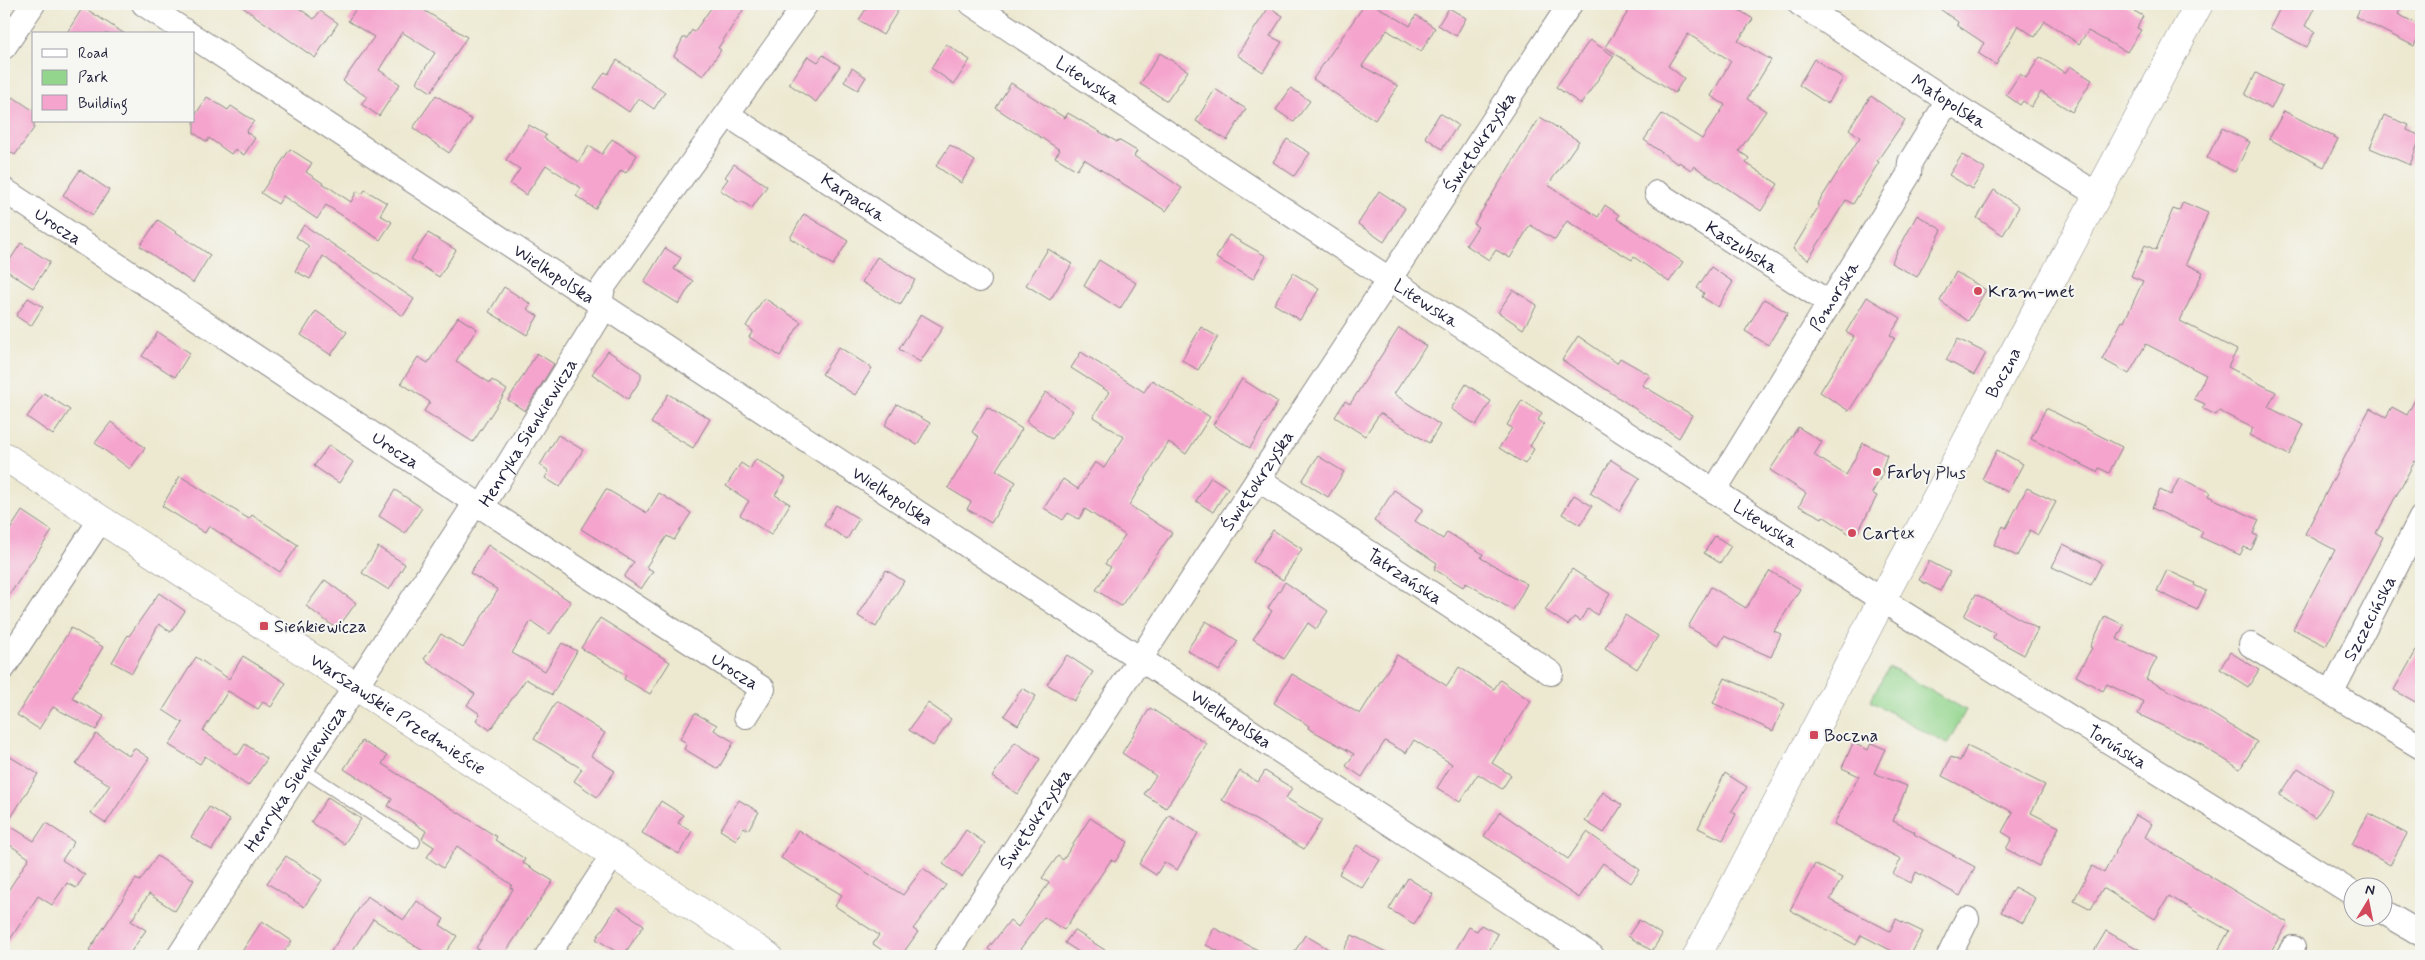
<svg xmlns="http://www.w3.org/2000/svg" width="2425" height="960" viewBox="0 0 2425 960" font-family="Mynerve,sans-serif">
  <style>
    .green { fill: #93d58d; stroke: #5a7c64 }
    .building { fill: #f5a4cd }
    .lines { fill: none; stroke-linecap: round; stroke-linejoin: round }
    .lane-casing { stroke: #888686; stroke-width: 14 }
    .street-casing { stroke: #888686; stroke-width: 26 }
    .secondary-casing { stroke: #888686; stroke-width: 29 }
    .lane { stroke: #fff; stroke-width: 12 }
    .street { stroke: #fff; stroke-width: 24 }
    .secondary { stroke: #fff; stroke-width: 28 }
    .poi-dot { fill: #d1495b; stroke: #f6f6f2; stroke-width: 2 }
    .labels { text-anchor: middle; stroke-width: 4; stroke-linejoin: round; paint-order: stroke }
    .street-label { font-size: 18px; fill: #22223b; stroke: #f6f6f2 }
    .poi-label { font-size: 18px; fill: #22223b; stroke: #f6f6f2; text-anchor: start }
  </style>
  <rect width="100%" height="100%" fill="#f6f6f2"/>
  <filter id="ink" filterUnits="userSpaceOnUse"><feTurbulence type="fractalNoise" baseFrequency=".02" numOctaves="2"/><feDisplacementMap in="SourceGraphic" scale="10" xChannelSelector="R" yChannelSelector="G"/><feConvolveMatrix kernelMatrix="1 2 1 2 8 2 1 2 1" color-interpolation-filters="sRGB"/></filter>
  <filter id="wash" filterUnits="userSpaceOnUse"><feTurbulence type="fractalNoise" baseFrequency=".0096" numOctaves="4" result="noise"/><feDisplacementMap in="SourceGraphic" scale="20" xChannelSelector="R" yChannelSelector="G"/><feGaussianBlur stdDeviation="1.12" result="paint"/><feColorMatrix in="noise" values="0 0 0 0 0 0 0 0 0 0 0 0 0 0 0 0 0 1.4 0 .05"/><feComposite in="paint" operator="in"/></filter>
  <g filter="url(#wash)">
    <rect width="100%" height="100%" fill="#ede9d1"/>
    <path class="green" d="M1889,667L1966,710L1947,744L1870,701Z"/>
    <g id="blocks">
      <path class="building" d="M238,4H293L314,19L320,11L338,23L315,58Z
        M359,4H414L467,37L431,92L416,82L435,53L402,32L379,70L400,84L379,116L361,104L367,97L343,81L374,37L348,21Z
        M714,4H747L718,48L721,50L703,76L674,56L683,38H687L692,30L694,32Z
        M869,4H902L883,35L859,20Z
        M1365,4H1373L1410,26L1416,15L1435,28L1421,52L1387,30L1362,66L1398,86L1375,120L1313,79Z
        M1633,4H1730L1753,19L1738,41L1771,60L1747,99L1766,111L1739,151L1749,158L1746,163L1778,184L1761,211L1694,166L1691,170L1679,162L1678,164L1644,140L1662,114L1702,139L1725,105L1711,96L1731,61L1688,34L1668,66L1684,78L1675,93L1605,47Z
        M1933,4H2122L2143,16L2137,28L2141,30L2127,52L2088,31L2079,44L2045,21L2035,37L2018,25L1996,65L1978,53L1984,43L1957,25L1958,22Z
        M2282,4H2316L2305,26L2315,31L2307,47L2270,28Z
        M2362,4H2403L2398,14L2421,26V32L2414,46L2356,17Z
        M83,7L125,34H66Z
        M1269,7L1283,16L1270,36L1282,42L1263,72L1237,55Z
        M1449,8L1466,18L1456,36L1438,25Z
        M1590,40L1614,56L1581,104L1556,87Z
        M946,44L970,60L954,84L931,68Z
        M1160,53L1188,71L1167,101L1140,84Z
        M823,55L840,66L816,102L789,84L808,56L818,62Z
        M2040,57L2065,73L2070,66L2092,80L2072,112L2041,92L2031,107L2023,101L2020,105L2006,95L2020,74L2026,78Z
        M1814,59L1843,78L1828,104L1799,85Z
        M617,60L665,92L654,109L638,98L629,112L594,88L605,72L608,74Z
        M852,68L866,77L858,90L844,82Z
        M2256,73L2282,87L2271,109L2245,95Z
        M1011,83L1065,118L1068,113L1117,142L1118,140L1137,151L1134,156L1182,188L1166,211L1084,159L1077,170L1055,157L1060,150L996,108Z
        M1291,88L1310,101L1294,122L1276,110Z
        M1215,89L1246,109L1227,140L1196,121Z
        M436,95L472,120L449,153L413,128Z
        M1871,96L1905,120L1877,161L1879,162L1853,204L1846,200L1808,260L1793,249L1819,206L1817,205L1860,137L1849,129Z
        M13,97L34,111V128L15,155L4,147V111Z
        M207,97L228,110L231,106L254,121L246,132L255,138L244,155L235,149L231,154L209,138L207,142L194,133V117Z
        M2284,111L2338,139L2324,167L2269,139Z
        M1440,113L1458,125L1442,149L1425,137Z
        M2384,115L2409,125L2407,130L2421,136L2410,165L2370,148Z
        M1540,117L1579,141L1548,185L1598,217L1605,205L1619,215L1617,219L1683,262L1669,282L1634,257L1632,260L1567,221L1555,240L1530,225L1510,258L1496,250L1489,260L1466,245L1478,227L1474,224Z
        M529,125L546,135L544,138L578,162L589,146L602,154L612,139L637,155L626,173L621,170L595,209L576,196L581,188L546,165L526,195L510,184L520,169L506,160Z
        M2222,128L2250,142L2235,172L2207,158Z
        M1287,139L1310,153L1294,176L1273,162Z
        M950,145L975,161L961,183L936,166Z
        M290,149L312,163L306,172L351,202L357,191L362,194L365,190L387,203L380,215L392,222L380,240L326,205L317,219L283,196L278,204L261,193Z
        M1962,155L1985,169L1972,189L1949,175Z
        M734,164L767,186L752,208L741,201L740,203L720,190L728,179L725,177Z
        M80,170L109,190L93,215L63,195Z
        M1994,190L2019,207L2003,235L1977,218Z
        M1379,191L1405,208L1384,242L1358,224Z
        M2183,202L2208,213L2186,264L2203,272L2180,321L2237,350L2228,367L2276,392L2268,407L2304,425L2289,455L2249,435L2253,428L2219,411L2216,415L2202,408L2205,404L2194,399L2206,375L2146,344L2129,374L2102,359L2122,321L2124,322L2143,281L2131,276L2145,245L2156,250L2173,209L2179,211Z
        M804,214L848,241L833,265L790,238Z
        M1917,215L1942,230L1917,277L1891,263Z
        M158,220L210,255L193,283L140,246Z
        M304,225L414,299L403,316L323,256L310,279L295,271L309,246L296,237Z
        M428,233L456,250L439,277L411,259Z
        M1229,235L1266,256L1253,279L1216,258Z
        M21,243L50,262L33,288L4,269Z
        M665,248L681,258L674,269L693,281L679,304L644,282Z
        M1048,249L1072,264L1050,300L1026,285Z
        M877,257L915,280L900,305L862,282Z
        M1099,260L1136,283L1120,309L1084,286Z
        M1711,267L1733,282L1718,307L1702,297L1704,293L1697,288Z
        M1956,272L1986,290L1968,321L1940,301Z
        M1293,273L1319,289L1300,320L1274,304Z
        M504,287L531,304L527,309L538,316L527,335L489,312Z
        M1513,290L1537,305L1523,329L1498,312Z
        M1867,297L1901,318L1890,335L1895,338L1849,411L1820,392L1854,337L1846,332Z
        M28,298L43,307L31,326L16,316Z
        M764,298L801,322L780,356L749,337L753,331L746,326Z
        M1764,299L1788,313L1768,345L1745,331Z
        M316,311L347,332L331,355L301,335Z
        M921,314L943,327L920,362L899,349Z
        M458,317L477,329L456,361L490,383L492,380L507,390L473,442L424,411L430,402L401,383L418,357L428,363Z
        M1201,327L1218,337L1198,370L1182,360Z
        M1399,328L1426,346L1394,394L1440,425L1429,443L1380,413L1365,436L1335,417L1345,401L1350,404Z
        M158,332L190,353L175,377L142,356Z
        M1578,336L1617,363L1620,358L1650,375L1642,385L1692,415L1679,438L1562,360Z
        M1958,339L1986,353L1974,375L1946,360Z
        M839,347L872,368L855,395L822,374Z
        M608,351L641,373V379L628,399L592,374Z
        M1081,352L1144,392L1152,380L1210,417L1186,454L1169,442L1129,505L1172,533L1121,606L1096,590L1111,567L1105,564L1125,535L1085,509L1079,519L1068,513L1063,520L1044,508L1063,479L1078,489L1095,462L1104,468L1124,437L1093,417L1109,392L1071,368Z
        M537,353L554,364L525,411L508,400Z
        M1242,379L1278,402L1250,448L1213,425Z
        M1466,384L1491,401L1476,425L1451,409Z
        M2421,388V465L2415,461L2376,533L2383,537L2326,646L2293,629L2335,550L2305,534L2370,408L2386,417L2392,407L2407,415Z
        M1046,392L1073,411L1052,439L1026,421Z
        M44,393L70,410L53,435L27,417Z
        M668,394L710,419L693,448L651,423Z
        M1522,400L1542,413L1538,420L1544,424L1530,446L1534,449L1525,464L1499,448L1512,428L1507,425Z
        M897,404L930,423L917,445L885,425Z
        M987,407L1022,429L996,470L1016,482L991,523L967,509L971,502L948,488L979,437L972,432Z
        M2046,408L2122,447L2109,473L2099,468L2097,472L2031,439Z
        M111,422L145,448L130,469L95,443Z
        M1798,427L1822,442L1814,455L1846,475L1863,443L1887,455L1882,469L1883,473L1872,493L1877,496L1858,532L1850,534L1823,516L1822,518L1799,506L1806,493L1770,470Z
        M558,435L583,450L560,487L545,478L549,471L540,465Z
        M329,445L353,462L339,483L314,466Z
        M1997,450L2023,464L2008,492L1982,479Z
        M1318,456L1344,472L1328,497L1302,481Z
        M756,459L786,478L775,495L790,504L771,535L740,515L749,501L726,486L741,463L750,469Z
        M1611,460L1640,478L1619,511L1590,493Z
        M180,476L249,519L252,515L298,545L280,572L209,526L205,533L162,506Z
        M1211,477L1228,488L1213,512L1196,501Z
        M2179,478L2210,492L2208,496L2259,520L2253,534L2258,536L2251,550L2244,547L2240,555L2200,537L2203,532L2152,508L2160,490L2171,495Z
        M2027,488L2056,502L2038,535L2030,530L2017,556L1994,545L2003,526L2006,528Z
        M606,489L647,513L659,493L691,513L674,540L667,536L646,567L653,571L641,589L624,577L634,562L581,529Z
        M395,490L422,508L405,533L379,516Z
        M1394,490L1423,509L1415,521L1443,539L1447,532L1483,554L1481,558L1527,584L1513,610L1466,583L1463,587L1434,569L1437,563L1374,521Z
        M1574,495L1592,506L1580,525L1562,514Z
        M836,505L859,519L847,539L824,525Z
        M22,511L52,531L4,603V539Z
        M1273,530L1302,549L1283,580L1253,562Z
        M1715,536L1731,546L1720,563L1704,553Z
        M2063,544L2102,563L2091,585L2052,567Z
        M488,545L571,602L550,634L531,621L512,653L545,671L562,643L577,651L552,695L526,679L490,730L476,720L480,714L467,705L475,694L424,659L441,634L463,648L498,590L470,573Z
        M378,547L405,564L389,590L362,573Z
        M1929,561L1950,572L1940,591L1919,580Z
        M1572,569L1610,594L1597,615L1588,608L1580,621L1574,617L1568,625L1545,610Z
        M886,570L904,581L876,627L858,616Z
        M2167,570L2195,583L2194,585L2206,591L2197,610L2157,591Z
        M1770,571L1800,589L1774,631L1781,634L1771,657L1724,636L1719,645L1688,627L1711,587L1746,608Z
        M325,580L356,603L337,629L306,606Z
        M1285,582L1328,611L1316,629L1308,623L1284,659L1253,639L1272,611L1268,608Z
        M159,593L185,611L171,632L159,624L132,673L112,662L128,635L129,636Z
        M1976,594L2038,629L2024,655L1993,638L1995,633L1964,616Z
        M1625,615L1658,636L1637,669L1605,648Z
        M2105,616L2124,625L2117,639L2157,658L2146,679L2198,705L2257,742L2240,769L2204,747L2205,746L2138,714L2144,702L2107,684L2103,691L2076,676L2092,648L2090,647Z
        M600,618L670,662L650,694L624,679L626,675L581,648Z
        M1206,621L1238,641L1219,671L1187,650Z
        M71,628L103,647L72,698L104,716L96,730L53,707L39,729L17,715Z
        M2421,642V705L2394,690Z
        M2230,652L2259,670L2248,687L2220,669Z
        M1067,655L1093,672L1074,701L1047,684Z
        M1397,655L1447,686L1459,667L1494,689L1500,680L1531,701L1492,763L1511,775L1502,789L1478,774L1460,802L1437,788L1452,764L1414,740L1406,753L1385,741L1362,777L1346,766L1354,754L1308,728L1309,726L1274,703L1292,674L1360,714Z
        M243,656L286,683L271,707L263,702L258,709L228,691L203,731L238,755L245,744L267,759L248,786L205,756L200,764L169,745L183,723L163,710L196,657L229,679Z
        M1725,678L1785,704L1773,731L1713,703Z
        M1022,688L1036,696L1018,725L1004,716Z
        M556,702L605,733L591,756L615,771L597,797L574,781L582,769L534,739Z
        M928,703L951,719L933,746L909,730Z
        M1150,708L1207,744L1166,808L1144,794L1156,776L1122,753Z
        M695,713L717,725L714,730L734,742L718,769L684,749L687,743L680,739Z
        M96,734L129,756L134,748L149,758L106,823L91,813L110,785L76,764Z
        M362,741L387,756L382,764L497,837L495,840L525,859L523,863L553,881L503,956H490L476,948L513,889L510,888L512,885L457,846L443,868L427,857L434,847L422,839L426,831L388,806L392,799L344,769Z
        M1015,742L1040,759L1018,794L992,777Z
        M1853,743L1868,750L1871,743L1885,749L1874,773L1907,786L1893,821L1915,832L1914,834L1975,867L1960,896L1916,872L1911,883L1893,874L1901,859L1834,824L1859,776L1842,768Z
        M1967,746L2045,785L2031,813L2059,827L2039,866L2006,849L2012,838L2002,832L2013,812L1942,776L1951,757L1960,761Z
        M4,753L38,774L7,824L34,841L46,823L74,842L62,860L85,875L76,888L67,883L52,905L38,896L4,949V897L29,858L4,841Z
        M2298,768L2333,791L2315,818L2280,795Z
        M1240,771L1258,782L1265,771L1292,788L1286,798L1322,820L1304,849L1222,800Z
        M1725,773L1747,787L1731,812L1736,814L1723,840L1698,828Z
        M1603,792L1622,805L1604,833L1585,821Z
        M328,797L361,819L344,844L311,822Z
        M739,800L759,812L748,830L744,827L736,840L720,830Z
        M661,801L683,815L678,823L692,831L679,854L642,833Z
        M209,807L230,820L212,850L191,837Z
        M1500,812L1568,859L1587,832L1640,870L1631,883L1603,863L1579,898L1484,836Z
        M2369,813L2407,834L2390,865L2352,844Z
        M1169,815L1198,833L1177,870L1164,862L1156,875L1139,864Z
        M2135,815L2152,824L2145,837L2288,923L2268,956H2215L2229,931L2169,896L2155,919L2103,888L2091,909L2074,900L2092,866L2104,873Z
        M1090,818L1128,842L1115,862L1111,860L1064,930L1044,917L1015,956H998L988,949L1010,920L1018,927L1049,883L1042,878L1058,856L1063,860Z
        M798,830L903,895L923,868L946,885L913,929L918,932L901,956H891L873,944L879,935L835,906L842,895L781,858Z
        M966,830L985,843L962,877L943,864Z
        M1357,845L1380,860L1362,888L1339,874Z
        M157,856L194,880L175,911L149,894L131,921L146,930L128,956H98L89,950L136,879L140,881Z
        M286,856L322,880L304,907L267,883Z
        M1815,864L1842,878L1830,900L1890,931L1896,919L1923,932L1910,956H1902L1861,935L1856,945L1790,910Z
        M1408,878L1433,894L1414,924L1389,909Z
        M2014,887L2035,898L2023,923L2001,912Z
        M367,896L404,920L417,901L444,919L440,925L457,936L443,956H431L373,919L349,956H328Z
        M617,907L644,925L623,956L596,939Z
        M1639,920L1662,935L1652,951L1628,936Z
        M262,921L292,941L281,956H239Z
        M1481,925L1498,934L1486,956H1452L1469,927L1477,931Z
        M1214,928L1270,956H1228L1206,945Z
        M1074,930L1114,956H1085L1065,943Z
        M2106,931L2151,956H2091Z
        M1305,935L1340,956L1352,935L1394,956H1292Z"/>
    </g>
  </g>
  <g filter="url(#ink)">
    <use href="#blocks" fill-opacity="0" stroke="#888686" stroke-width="1"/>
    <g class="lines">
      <g class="lane-casing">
        <path id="lane" d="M302,769L414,842"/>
      </g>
      <g class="street-casing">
        <g id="street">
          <path d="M144,4L189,34"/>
          <path id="s1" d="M972,4L1389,279L1882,600L2352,893"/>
          <path id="s2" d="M1800,4L1948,101L2098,195"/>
          <path id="s3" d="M194,37L1592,956"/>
          <path d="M4,47L33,4"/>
          <path id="s4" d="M728,115L979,280"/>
          <path id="s5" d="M4,190L482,507L763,689L746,716"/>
          <path id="s6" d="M1657,193L1828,302"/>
          <path id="s7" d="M1258,479L1551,673"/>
          <path id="s8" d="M1714,491L1909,174L1910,162L1948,101"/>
          <path d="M2251,645L2421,747"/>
          <path d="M4,667L101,519"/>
          <path id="s9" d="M2331,693L2421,518"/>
          <path d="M2382,911L2421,934"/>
          <path id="s10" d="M179,956L471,510L482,507L597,320L603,287L806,4"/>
          <path d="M547,956L613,855"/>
          <path id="s11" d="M945,956L1570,4"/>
          <path d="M1949,956L1967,919"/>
          <path d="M2288,956L2293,948"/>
        </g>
      </g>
      <g class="secondary-casing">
        <g id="secondary">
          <path id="s12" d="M4,456L768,956"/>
          <path id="s13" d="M1697,956L1882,600L2199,4"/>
        </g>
      </g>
      <use href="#lane" class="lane"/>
      <use href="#street" class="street"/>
      <use href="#secondary" class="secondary"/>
    </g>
  </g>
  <g class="poi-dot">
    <circle cx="1978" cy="291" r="5"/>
    <circle cx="1877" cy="472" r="5"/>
    <circle cx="1852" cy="533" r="5"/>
    <rect x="259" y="621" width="10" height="10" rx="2.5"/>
    <rect x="1809" y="730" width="10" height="10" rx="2.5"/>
  </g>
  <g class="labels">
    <g class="street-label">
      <text dy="6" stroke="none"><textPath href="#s1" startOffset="139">Litewska</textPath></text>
      <text dy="6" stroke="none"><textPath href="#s2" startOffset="178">Małopolska</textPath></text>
      <text dy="6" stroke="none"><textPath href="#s11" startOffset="974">Świętokrzyska</textPath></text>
      <text dy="6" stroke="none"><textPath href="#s4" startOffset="150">Karpacka</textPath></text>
      <text dy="6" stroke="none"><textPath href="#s5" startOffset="65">Urocza</textPath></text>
      <text dy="6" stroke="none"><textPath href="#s6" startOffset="101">Kaszubska</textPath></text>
      <text dy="6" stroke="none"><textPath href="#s3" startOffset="431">Wielkopolska</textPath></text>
      <text dy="6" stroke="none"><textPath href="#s8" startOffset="229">Pomorska</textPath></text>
      <text dy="6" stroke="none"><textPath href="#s1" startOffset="544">Litewska</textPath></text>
      <text dy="6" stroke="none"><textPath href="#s13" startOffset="659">Boczna</textPath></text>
      <text dy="6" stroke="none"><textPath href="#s10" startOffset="632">Henryka Sienkiewicza</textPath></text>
      <text dy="6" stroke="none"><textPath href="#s5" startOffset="470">Urocza</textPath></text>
      <text dy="6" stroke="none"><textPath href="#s11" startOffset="569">Świętokrzyska</textPath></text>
      <text dy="6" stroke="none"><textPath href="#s3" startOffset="836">Wielkopolska</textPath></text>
      <text dy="6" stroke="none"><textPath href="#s1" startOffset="949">Litewska</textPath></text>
      <text dy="6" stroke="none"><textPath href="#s7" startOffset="176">Tatrzańska</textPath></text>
      <text dy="6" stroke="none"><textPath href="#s9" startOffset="84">Szczecińska</textPath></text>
      <text dy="6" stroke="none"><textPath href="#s5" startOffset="875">Urocza</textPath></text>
      <text dy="6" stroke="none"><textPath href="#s12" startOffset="471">Warszawskie Przedmieście</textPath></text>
      <text dy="6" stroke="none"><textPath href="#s3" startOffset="1241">Wielkopolska</textPath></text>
      <text dy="6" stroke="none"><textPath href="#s1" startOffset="1365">Toruńska</textPath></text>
      <text dy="6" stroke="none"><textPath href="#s10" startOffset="212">Henryka Sienkiewicza</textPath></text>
      <text dy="6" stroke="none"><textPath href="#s11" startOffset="164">Świętokrzyska</textPath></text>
    </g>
    <g class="poi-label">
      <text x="1988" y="297">Kram-met</text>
      <text x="1887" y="478">Farby Plus</text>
      <text x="1862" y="539">Cartex</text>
      <text x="274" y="632">Sieńkiewicza</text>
      <text x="1824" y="741">Boczna</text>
    </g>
  </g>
  <rect width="2425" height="960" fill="none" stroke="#f6f6f2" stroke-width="20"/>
  <rect x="32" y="32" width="162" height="90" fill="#f6f6f2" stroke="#a1a1a9"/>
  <rect x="42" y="49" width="25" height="8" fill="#ffffff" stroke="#a1a1a9"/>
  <text x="78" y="58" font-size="15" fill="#22223b">Road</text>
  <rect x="42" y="70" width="25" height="15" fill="#93d58d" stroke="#a1a1a9"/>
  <text x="78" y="82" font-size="15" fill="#22223b">Park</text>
  <rect x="42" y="95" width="25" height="15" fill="#f5a4cd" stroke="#a1a1a9"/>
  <text x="78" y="108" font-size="15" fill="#22223b">Building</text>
  <g transform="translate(2368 902) rotate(10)"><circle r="24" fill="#f6f6f2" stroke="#a1a1a9"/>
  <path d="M0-4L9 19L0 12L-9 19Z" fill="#d1495b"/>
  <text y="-8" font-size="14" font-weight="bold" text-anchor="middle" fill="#22223b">N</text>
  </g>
</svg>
